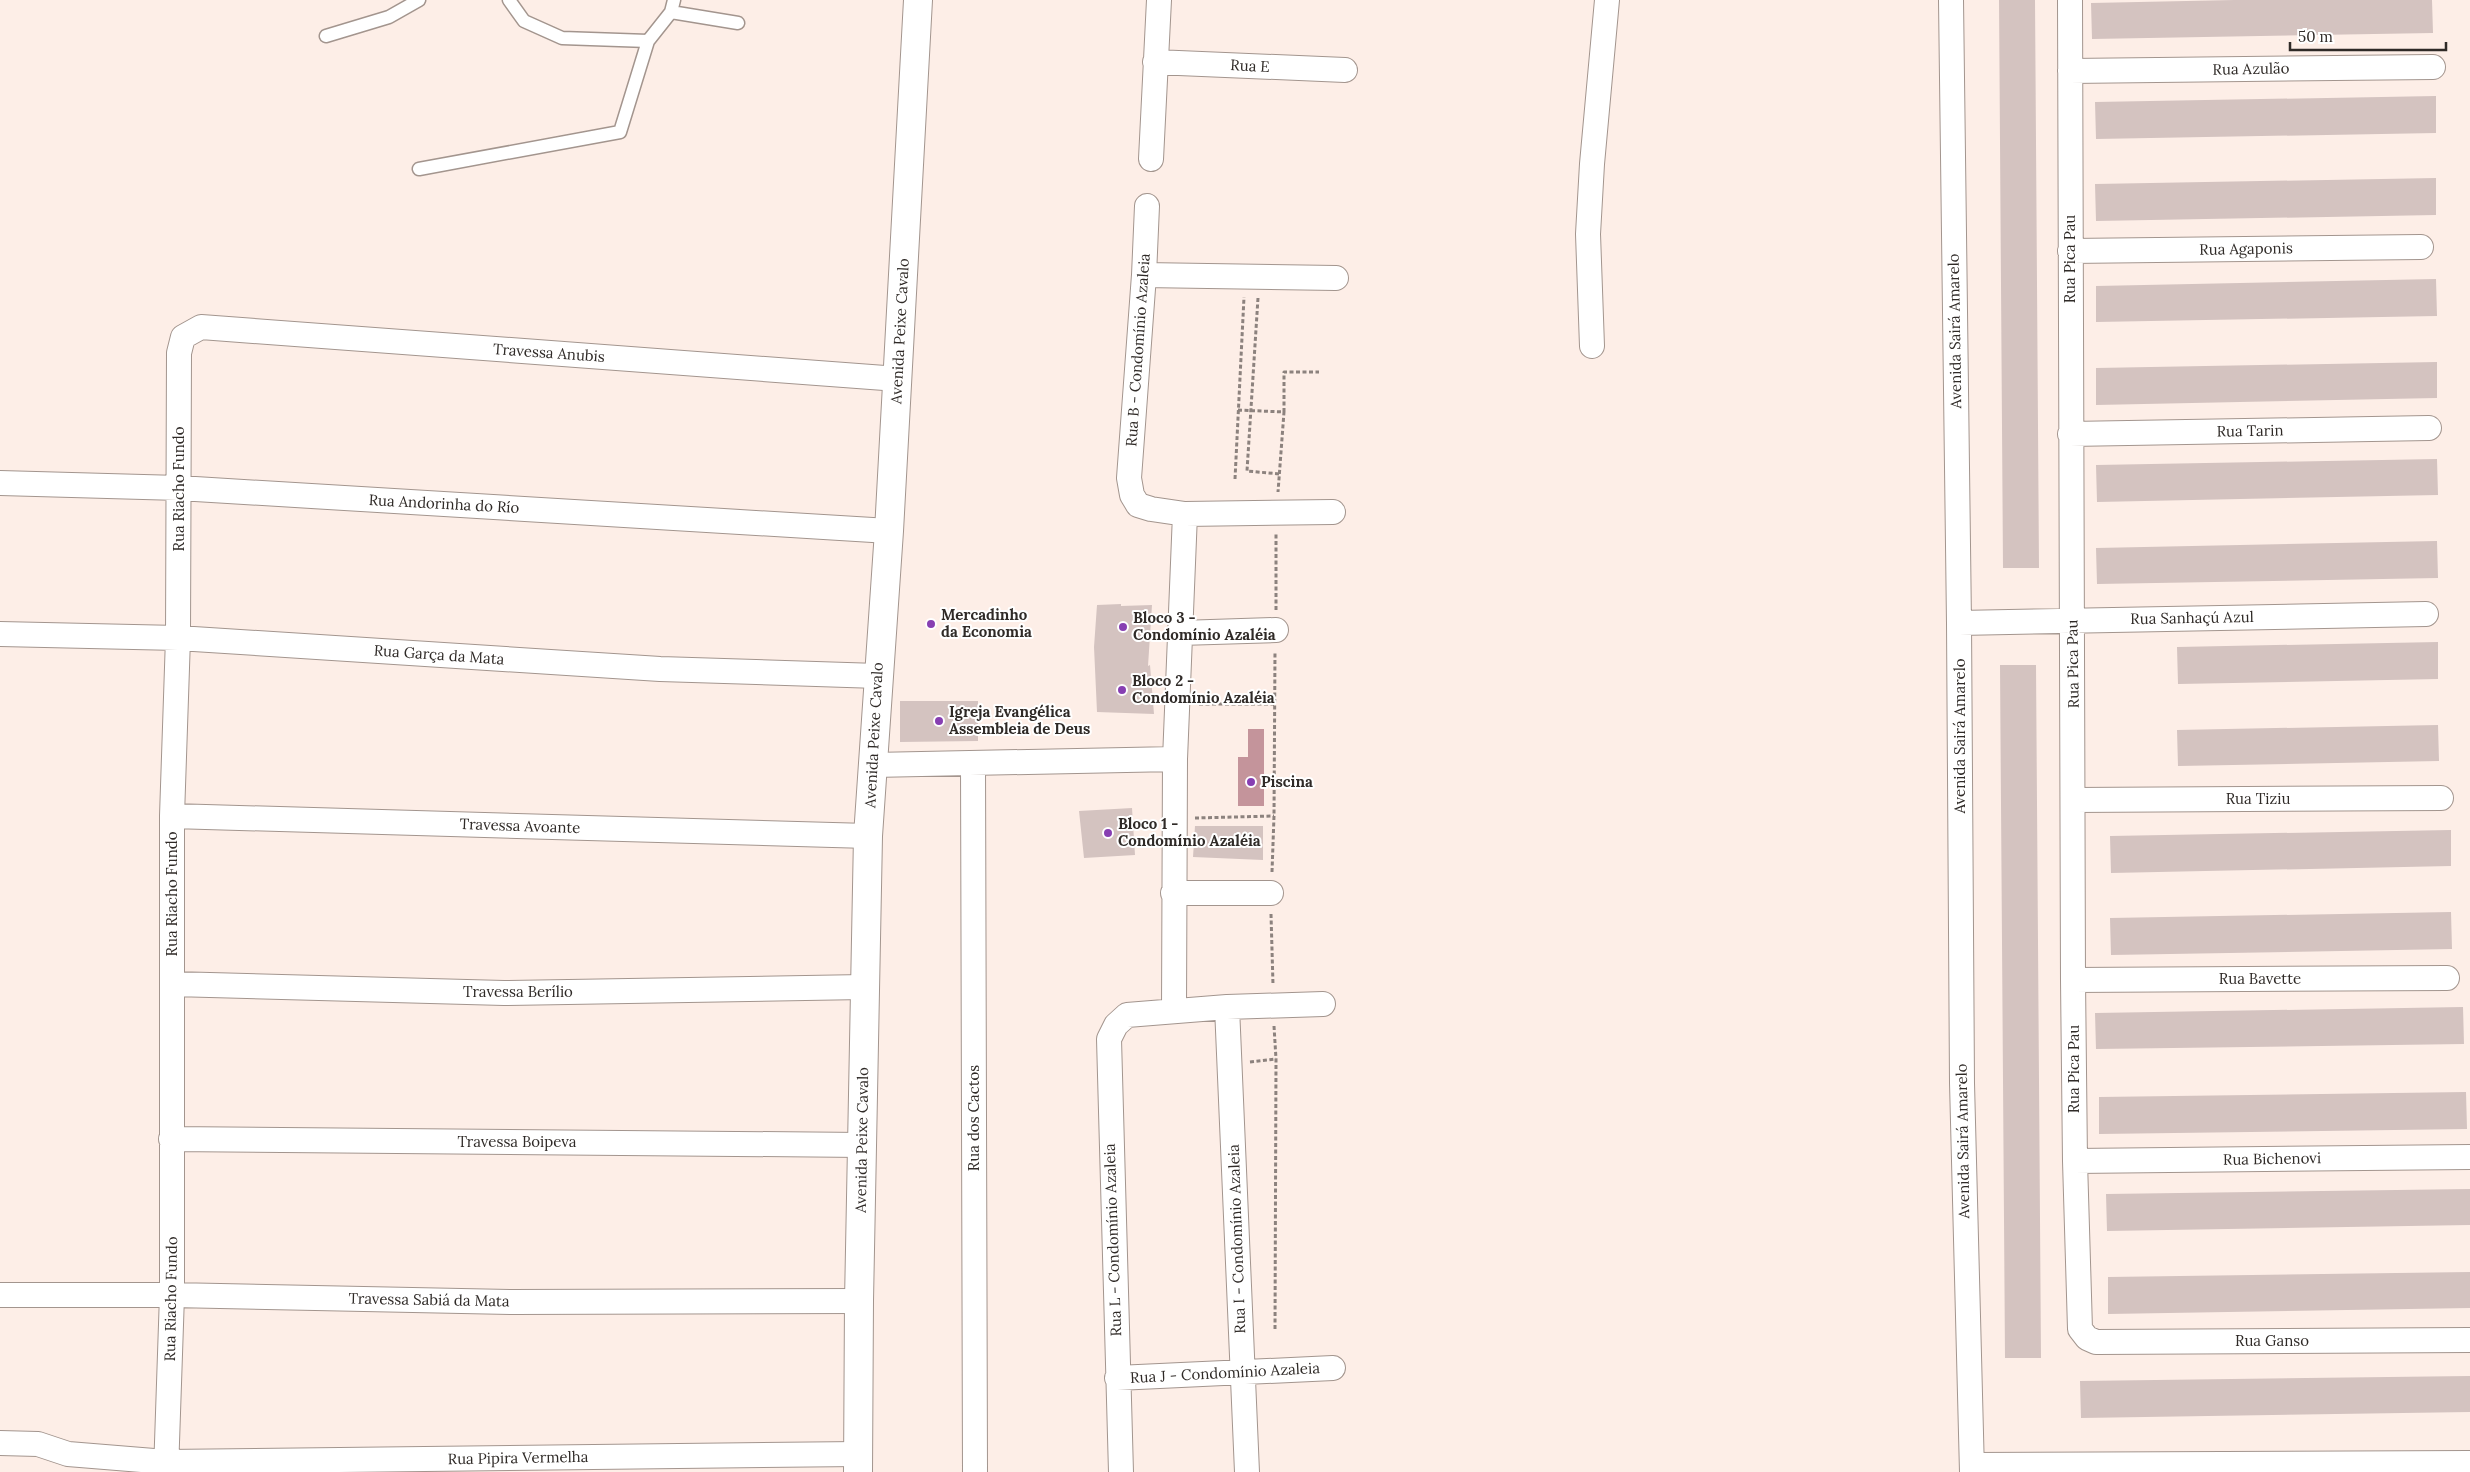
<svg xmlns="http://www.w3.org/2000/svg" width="2470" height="1472" viewBox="0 0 2470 1472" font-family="Lora,serif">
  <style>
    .water { fill: #c4949b }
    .building { fill: #d4c3c0 }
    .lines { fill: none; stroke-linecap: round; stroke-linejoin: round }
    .service-casing { stroke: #a3958e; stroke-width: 15 }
    .minor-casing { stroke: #a3958e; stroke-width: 26 }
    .tertiary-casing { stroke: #a3958e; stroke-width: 30 }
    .path { stroke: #8c827e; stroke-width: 3; stroke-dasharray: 4 2.5; stroke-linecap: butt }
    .service { stroke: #fff; stroke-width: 12 }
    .minor { stroke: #fff; stroke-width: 24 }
    .tertiary { stroke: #fff; stroke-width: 28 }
    .poi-dot { fill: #873fb2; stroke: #fff; stroke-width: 2 }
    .labels { text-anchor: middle; stroke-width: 4; stroke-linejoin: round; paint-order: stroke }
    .street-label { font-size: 15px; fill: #2f2a27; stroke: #fff }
    .poi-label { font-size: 15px; font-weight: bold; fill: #2f2a27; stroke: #fff; text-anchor: start }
  </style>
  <rect width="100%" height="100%" fill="#fdeee7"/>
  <path class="water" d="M1248,729H1264V806H1238V757H1248Z"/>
  <path class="building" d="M1999,0H2035L2039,568H2003Z
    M2234,0H2432L2433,33L2092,39L2091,3Z
    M2436,96V133L2096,139L2095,102Z
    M2436,178V215L2096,221L2095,184Z
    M2436,279L2437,316L2096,322V286Z
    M2437,362V398L2096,405V368Z
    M2437,459L2438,495L2097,502L2096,465Z
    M2437,541L2438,578L2097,584L2096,548Z
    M1121,604V606L1152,605L1148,666L1150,665L1154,714L1097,712L1094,647L1097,605Z
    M2438,642V679L2178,684L2177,647Z
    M2000,665H2036L2041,1358H2005Z
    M900,701H978V741L900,742Z
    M2438,725L2439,761L2178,766L2177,730Z
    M1132,808L1135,855L1084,858L1079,811Z
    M1195,826H1263V860L1193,857Z
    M2451,830V866L2111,873L2110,836Z
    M2451,912L2452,949L2111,955L2110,918Z
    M2463,1007L2464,1044L2096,1049L2095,1013Z
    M2466,1092L2467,1129L2099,1134V1097Z
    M2470,1189V1225L2107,1231L2106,1194Z
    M2470,1272V1308L2108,1314V1277Z
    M2470,1376V1412L2081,1418L2080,1381Z"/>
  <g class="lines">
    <g class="service-casing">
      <path id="service" d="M509,0L524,21L562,38L648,41
        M671,12L738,23
        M326,36L389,17L419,0
        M419,169L620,132L648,41L671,12L674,0"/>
    </g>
    <g class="minor-casing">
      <path id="minor" d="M1951,0L1959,623L1962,1083L1972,1472
        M2070,0L2073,980L2075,1161L2080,1329L2087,1338L2096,1342L2470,1340
        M1155,62L1345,70
        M2070,71L2433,67
        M1151,159L1159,0
        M1147,206L1144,275L1129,478L1132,495L1138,505L1151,509L1185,514L1333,512
        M2070,251L2421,247
        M1144,275L1336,278
        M1592,346L1588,234L1592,164L1607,0
        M2070,434L2429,428
        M0,483L179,488L889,531
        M1959,623L2426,614
        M1180,633L1276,630
        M0,634L178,638L660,669L878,676
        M973,763L975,1472
        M873,765L1175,759
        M2074,800L2441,798
        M172,816L868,836
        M1173,893H1271
        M2073,980L2447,978
        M173,984L504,993L864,987
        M1227,1007L1247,1472
        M1174,1010L1175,759L1185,514
        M171,1139L863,1145
        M2075,1161L2470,1157
        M0,1295H172L512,1302L859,1301
        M1117,1378L1333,1368
        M0,1443L38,1444L68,1454L166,1462L858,1454
        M1972,1465L2470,1463
        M166,1472L172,1295V816L178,638L179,353L183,337L201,327L898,379
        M1121,1472L1109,1039L1116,1025L1127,1015L1227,1007L1323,1004"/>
    </g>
    <g class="tertiary-casing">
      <path id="tertiary" d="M858,1472L859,1301L868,836L889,531L918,0"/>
    </g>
    <path class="path" d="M1258,298L1247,471L1280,474
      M1238,410L1284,412L1278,492
      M1284,412V372H1319
      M1235,479L1244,297
      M1276,610V534
      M1199,704H1274
      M1195,818L1274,816
      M1272,872L1274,816L1275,651
      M1271,914L1273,985
      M1274,1026L1276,1059L1275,1330
      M1250,1062L1276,1059"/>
    <use href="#service" class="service"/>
    <use href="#minor" class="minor"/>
    <use href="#tertiary" class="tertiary"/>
  </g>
  <g class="poi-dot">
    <circle cx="931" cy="624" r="5"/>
    <circle cx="1123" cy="627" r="5"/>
    <circle cx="1122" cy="690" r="5"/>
    <circle cx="939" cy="721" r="5"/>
    <circle cx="1251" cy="782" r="5"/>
    <circle cx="1108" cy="833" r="5"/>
  </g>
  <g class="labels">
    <g class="street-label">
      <text transform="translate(1250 66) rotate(3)" y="5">Rua E</text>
      <text transform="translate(2251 69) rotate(-1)" y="5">Rua Azulão</text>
      <text transform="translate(2246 249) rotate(-1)" y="5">Rua Agaponis</text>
      <text transform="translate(2070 259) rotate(-90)" y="5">Rua Pica Pau</text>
      <text transform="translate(900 331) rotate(-87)" y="5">Avenida Peixe Cavalo</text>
      <text transform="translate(1955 331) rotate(-91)" y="5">Avenida Sairá Amarelo</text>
      <text transform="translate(1138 350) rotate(-86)" y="5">Rua B - Condomínio Azaleia</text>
      <text transform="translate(549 353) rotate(4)" y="5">Travessa Anubis</text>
      <text transform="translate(2250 431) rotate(-1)" y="5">Rua Tarin</text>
      <text transform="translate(179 489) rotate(-90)" y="5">Rua Riacho Fundo</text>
      <text transform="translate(444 504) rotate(3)" y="5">Rua Andorinha do Río</text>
      <text transform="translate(2192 618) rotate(-1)" y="5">Rua Sanhaçú Azul</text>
      <text transform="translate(439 655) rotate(4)" y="5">Rua Garça da Mata</text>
      <text transform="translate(2073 664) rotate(-91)" y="5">Rua Pica Pau</text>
      <text transform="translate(874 735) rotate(-87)" y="5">Avenida Peixe Cavalo</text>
      <text transform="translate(1960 736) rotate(-90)" y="5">Avenida Sairá Amarelo</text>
      <text x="2258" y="804">Rua Tiziu</text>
      <text transform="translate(520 826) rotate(2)" y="5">Travessa Avoante</text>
      <text transform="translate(172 894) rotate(-90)" y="5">Rua Riacho Fundo</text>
      <text x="2260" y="984">Rua Bavette</text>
      <text x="518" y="997">Travessa Berílio</text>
      <text transform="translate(2074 1069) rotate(-90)" y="5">Rua Pica Pau</text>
      <text transform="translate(974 1118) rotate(-90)" y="5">Rua dos Cactos</text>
      <text transform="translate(862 1140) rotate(-89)" y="5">Avenida Peixe Cavalo</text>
      <text transform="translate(1963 1141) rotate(-91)" y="5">Avenida Sairá Amarelo</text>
      <text x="517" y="1147">Travessa Boipeva</text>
      <text transform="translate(2272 1159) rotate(-1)" y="5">Rua Bichenovi</text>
      <text transform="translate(1237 1239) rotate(-92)" y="5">Rua I - Condomínio Azaleia</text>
      <text transform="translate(1113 1240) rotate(-92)" y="5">Rua L - Condomínio Azaleia</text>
      <text transform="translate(171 1299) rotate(-89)" y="5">Rua Riacho Fundo</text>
      <text transform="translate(429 1300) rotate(1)" y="5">Travessa Sabiá da Mata</text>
      <text x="2272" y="1346">Rua Ganso</text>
      <text transform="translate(1225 1373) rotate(-3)" y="5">Rua J - Condomínio Azaleia</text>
      <text transform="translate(518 1458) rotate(-1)" y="5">Rua Pipira Vermelha</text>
    </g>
    <g class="poi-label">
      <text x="941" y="620">Mercadinho<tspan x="941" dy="17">da Economia</tspan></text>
      <text x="1133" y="623">Bloco 3 -<tspan x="1133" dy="17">Condomínio Azaléia</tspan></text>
      <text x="1132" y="686">Bloco 2 -<tspan x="1132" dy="17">Condomínio Azaléia</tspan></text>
      <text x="949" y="717">Igreja Evangélica<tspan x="949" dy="17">Assembleia de Deus</tspan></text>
      <text x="1261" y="787">Piscina</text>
      <text x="1118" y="829">Bloco 1 -<tspan x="1118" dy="17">Condomínio Azaléia</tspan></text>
    </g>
  </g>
  <path d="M2290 42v8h156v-8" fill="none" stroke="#2f2a27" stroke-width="2.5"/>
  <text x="2298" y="42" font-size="15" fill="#2f2a27" stroke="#ffffff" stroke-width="4" paint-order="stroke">50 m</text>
</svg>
